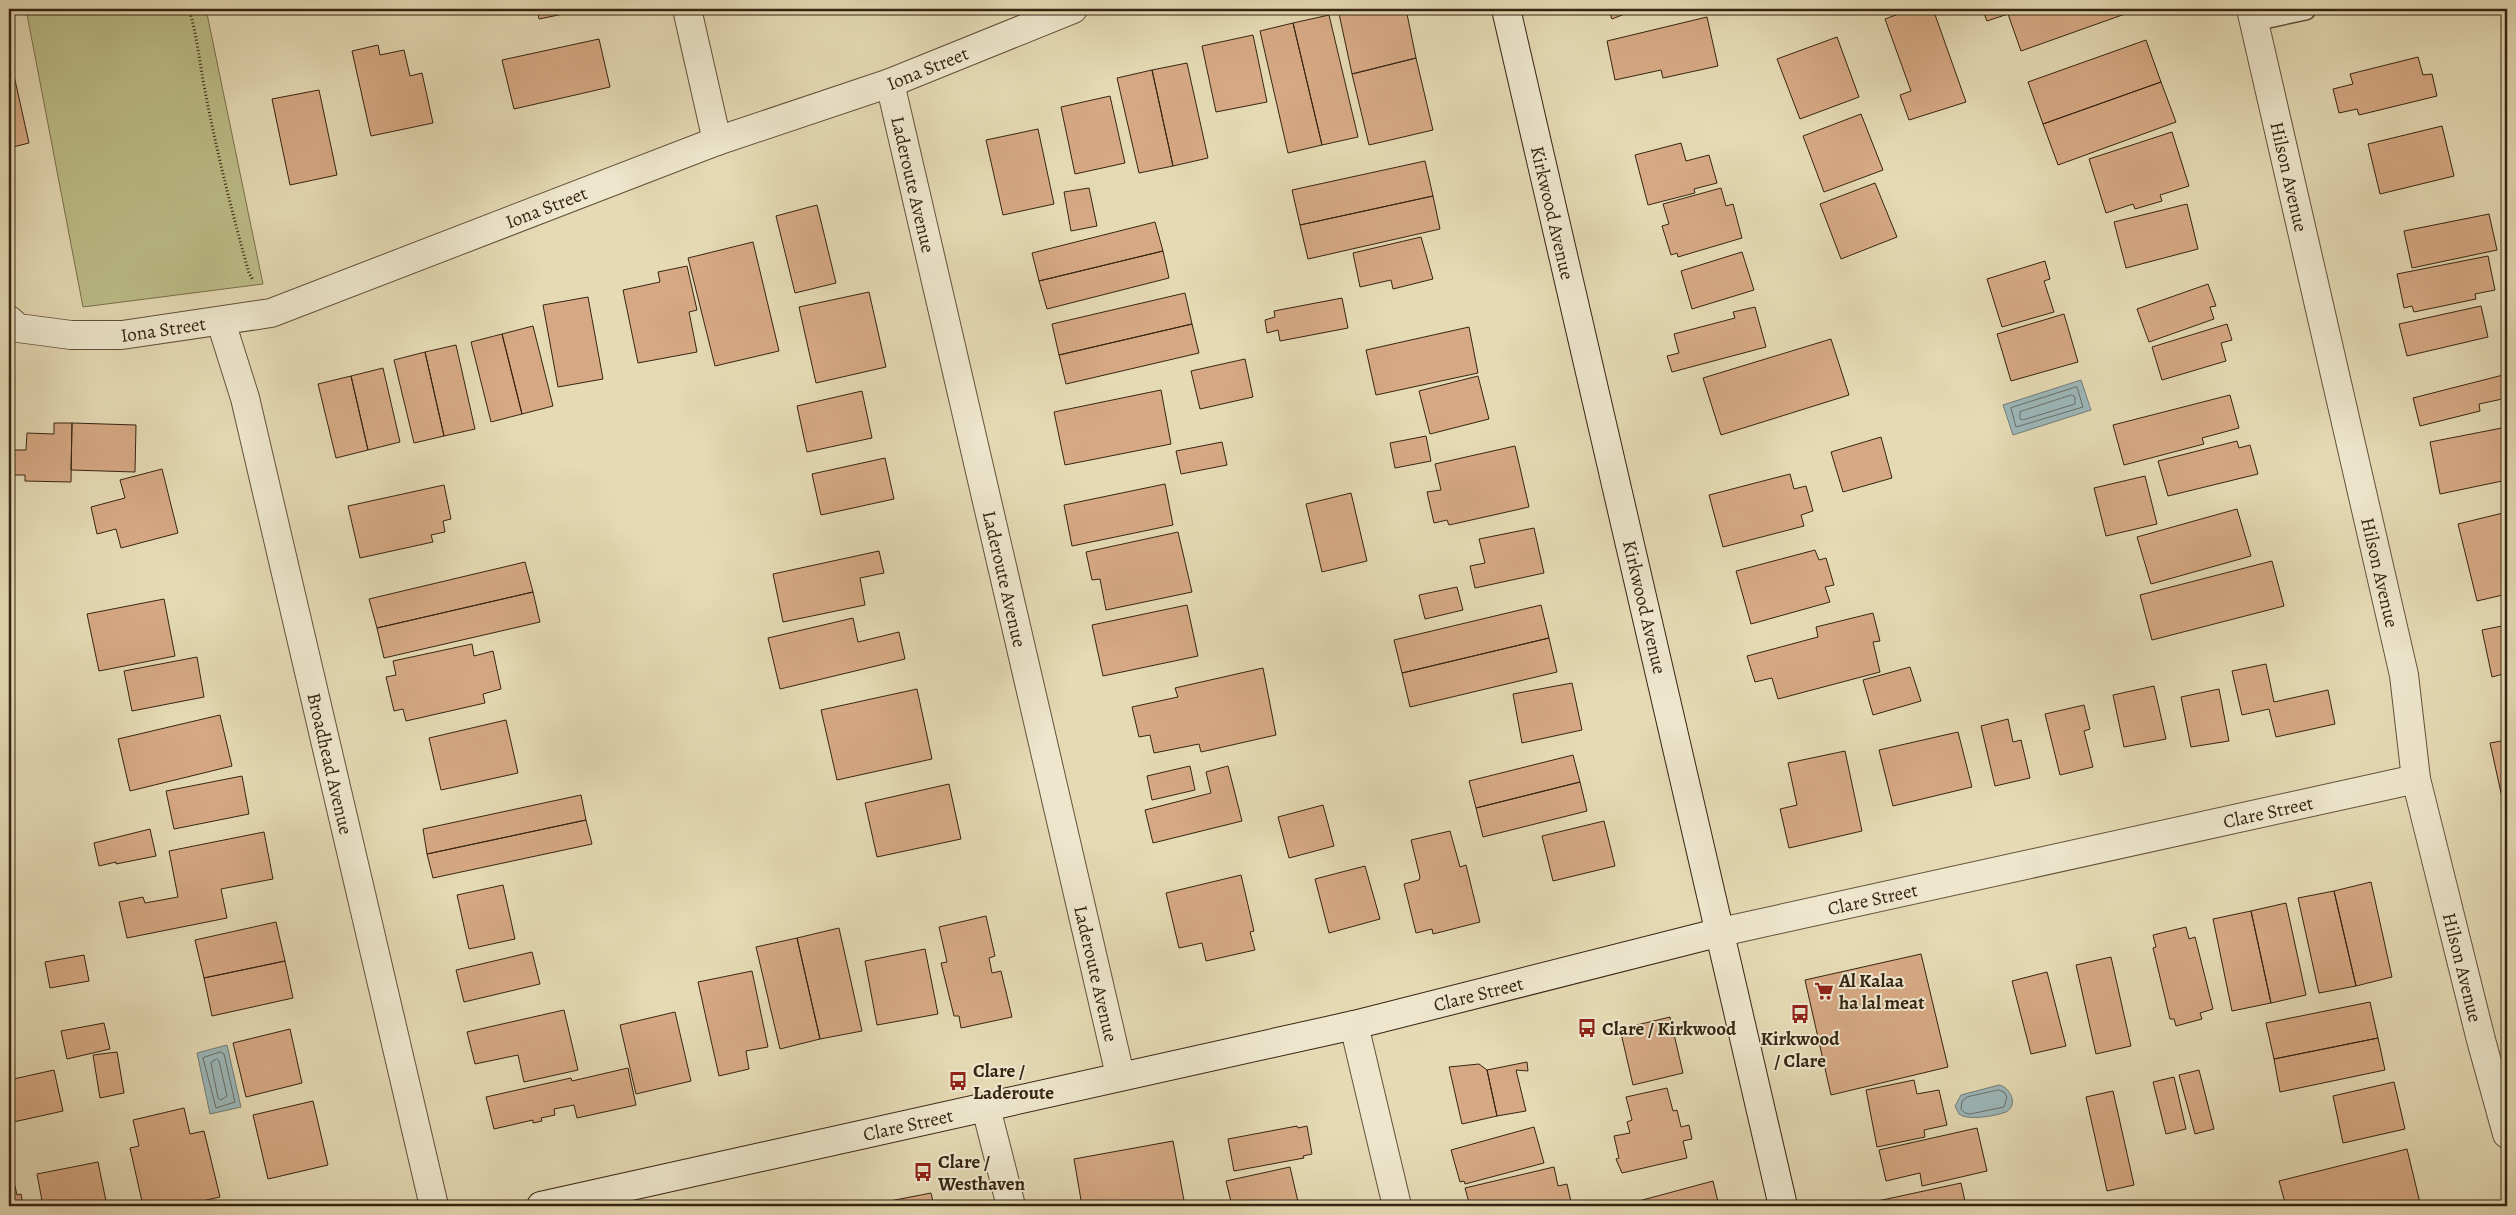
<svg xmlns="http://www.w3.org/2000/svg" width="2516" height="1215" viewBox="0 0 2516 1215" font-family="Alegreya,serif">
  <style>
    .green { fill: #bcbd88; stroke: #79704d }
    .water { fill: #9cb7b9; stroke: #737c76 }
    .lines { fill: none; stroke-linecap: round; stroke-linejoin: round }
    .shore { stroke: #696e66; stroke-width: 1 }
    .building { fill: #d6a984; stroke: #362412 }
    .lane-casing { stroke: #62523a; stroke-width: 24 }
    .street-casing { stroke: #62523a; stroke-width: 30 }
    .secondary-casing { stroke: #362412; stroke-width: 30 }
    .path { stroke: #362412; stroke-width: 3; stroke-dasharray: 1 2.5; stroke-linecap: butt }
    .lane { stroke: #eee7ce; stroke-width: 21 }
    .street { stroke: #eee7ce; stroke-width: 28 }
    .secondary { stroke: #eee7ce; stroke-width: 28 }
    .labels { text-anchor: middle; stroke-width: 4; stroke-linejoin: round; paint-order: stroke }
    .street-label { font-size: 19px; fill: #362412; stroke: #eee7ce }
    .poi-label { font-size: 19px; font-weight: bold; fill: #362412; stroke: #eee7ce; text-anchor: start }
  </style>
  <rect width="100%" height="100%" fill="#e5dab4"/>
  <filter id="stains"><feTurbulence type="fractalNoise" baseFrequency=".004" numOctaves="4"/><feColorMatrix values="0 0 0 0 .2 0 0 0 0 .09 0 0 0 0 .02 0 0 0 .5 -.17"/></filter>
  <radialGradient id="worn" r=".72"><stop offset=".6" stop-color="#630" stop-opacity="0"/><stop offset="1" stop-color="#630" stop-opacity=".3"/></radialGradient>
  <path class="green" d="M26,9H206L263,284L83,307Z"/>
  <path class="water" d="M2081,380L2091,410L2013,435L2003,405Z
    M227,1045L241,1107L210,1114L197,1053Z
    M1999,1085C2010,1087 2019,1105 2006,1112C1996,1116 1967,1121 1959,1114L1955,1106L1961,1095Z"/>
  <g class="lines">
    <path class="shore" d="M2077,387L2083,407L2016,427L2011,408Z
      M2072,395L2075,397V404L2023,420L2020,419V412Z
      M221,1052L224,1054L235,1102L216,1108L203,1058Z
      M217,1059L219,1061L227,1096L221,1100L218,1098L211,1063Z
      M1999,1090L2004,1092L2007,1097L2004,1107L1970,1114L1965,1113L1961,1109L1962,1101L1967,1097Z"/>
  </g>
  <path class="building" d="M537,9H587L539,19Z
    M1338,9H1406L1416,58L1352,74Z
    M1608,9H1637L1612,19Z
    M1912,9H1933L1966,102L1909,120L1900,95L1911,91L1885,19Z
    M1982,9H2139L2021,51L2008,14L1987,21Z
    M1329,15L1358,137L1322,145L1293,23Z
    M1707,17L1718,66L1663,78L1661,70L1615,80L1607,41Z
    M1293,23L1322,145L1288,153L1260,31Z
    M1253,35L1267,102L1216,112L1202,46Z
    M1837,37L1859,97L1800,119L1777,59Z
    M599,39L610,87L514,109L502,60Z
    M2146,40L2161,82L2043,124L2028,82Z
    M378,45L380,55L404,50L410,76L422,73L433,123L371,136L352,51Z
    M9,53L29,143L9,148Z
    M2418,57L2423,75L2432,74L2437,96L2359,115L2357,109L2339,113L2333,89L2353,84L2350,74Z
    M1416,58L1433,130L1369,145L1352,74Z
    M1187,63L1208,158L1173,166L1152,70Z
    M1152,70L1173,166L1139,173L1117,78Z
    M2161,82L2176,122L2058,165L2043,124Z
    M319,90L337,175L290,185L272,99Z
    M1110,96L1125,163L1075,174L1061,107Z
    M1861,114L1883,170L1824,192L1803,136Z
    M2442,126L2454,176L2380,194L2368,144Z
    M1038,129L1054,204L1003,215L986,140Z
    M2172,132L2189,186L2160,195L2162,201L2135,209L2133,204L2106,213L2089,159Z
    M1681,143L1686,161L1709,155L1717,183L1694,189L1695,193L1648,205L1635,155Z
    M1425,161L1433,196L1300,225L1292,190Z
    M1875,183L1897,237L1841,259L1820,204Z
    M1089,188L1097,226L1071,231L1064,192Z
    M1721,188L1726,206L1733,204L1742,238L1678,257L1677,253L1671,255L1662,226L1669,224L1663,204Z
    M1433,196L1440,229L1308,259L1300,225Z
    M2187,204L2198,249L2126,268L2114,222Z
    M817,205L836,283L795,293L776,216Z
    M2489,214L2497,250L2412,268L2404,231Z
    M1155,222L1163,251L1039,281L1032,253Z
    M1421,237L1433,279L1393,289L1391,280L1360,287L1353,253Z
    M753,242L779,351L715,366L688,258Z
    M1163,251L1169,278L1047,309L1039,281Z
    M1742,252L1754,290L1692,309L1681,271Z
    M2488,256L2495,290L2475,294L2476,299L2414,312L2412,306L2404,308L2397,274Z
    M2045,261L2050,279L2044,281L2054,312L2002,327L1987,279Z
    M687,266L697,310L689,312L697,352L638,363L623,290L660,282L658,272Z
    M2208,284L2216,306L2210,307L2214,319L2149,342L2137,309Z
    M869,292L886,367L816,383L799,307Z
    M1185,293L1192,324L1059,355L1052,324Z
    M588,297L603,379L558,387L543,305Z
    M1342,298L1348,328L1280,341L1278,330L1267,333L1265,320L1275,317L1274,311Z
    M2481,306L2488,337L2407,356L2399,324Z
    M1755,307L1766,347L1672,372L1667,356L1679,353L1674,334L1735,318L1733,312Z
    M2064,314L2078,362L2011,381L1997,334Z
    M1192,324L1199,353L1066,384L1059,355Z
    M2227,324L2232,340L2221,343L2226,361L2162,380L2152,347Z
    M533,326L553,406L522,414L502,334Z
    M1469,327L1478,373L1376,395L1366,350Z
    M502,334L522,414L491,422L471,342Z
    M1831,339L1849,395L1721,435L1703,378Z
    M456,345L475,429L444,436L425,352Z
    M425,352L444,436L414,443L394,360Z
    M1245,359L1253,397L1200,409L1191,371Z
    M383,368L400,442L368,450L351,376Z
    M2507,374V398L2479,404L2480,411L2420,426L2413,398Z
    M351,376L368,450L336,458L318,384Z
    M1478,376L1489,419L1430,434L1419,391Z
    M1161,390L1171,444L1065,465L1054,412Z
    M862,391L872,438L807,452L797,406Z
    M2230,395L2239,428L2202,438L2204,444L2124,465L2113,425Z
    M54,423H72L71,482L25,481V475H9V450H26L27,433L54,434Z
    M72,423L136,425L135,472L71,470Z
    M2507,427V480L2440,494L2430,442Z
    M1426,436L1431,461L1395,468L1390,443Z
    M1881,437L1892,478L1843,492L1831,452Z
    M2237,441L2239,448L2250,445L2258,474L2168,496L2158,461Z
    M1222,442L1227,465L1181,474L1176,451Z
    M1515,446L1529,507L1449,525L1447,520L1434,523L1427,492L1441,490L1435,464Z
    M885,458L894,499L821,515L812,474Z
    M162,469L178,533L121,548L116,529L97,534L91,507L125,498L120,480Z
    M1790,474L1794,489L1806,486L1813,511L1801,515L1804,526L1723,547L1709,495Z
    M2145,476L2157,524L2106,536L2094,488Z
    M1165,484L1173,525L1072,546L1064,505Z
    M444,485L451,519L443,521L445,532L431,535L433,542L360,558L348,506Z
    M1351,493L1367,561L1322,572L1306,504Z
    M2237,509L2251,556L2151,584L2137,537Z
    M2507,512V594L2477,601L2458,524Z
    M1534,528L1544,573L1475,588L1470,566L1485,563L1479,539Z
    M1178,532L1192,592L1106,610L1100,579L1092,580L1086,552Z
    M1815,550L1819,560L1826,558L1834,585L1825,587L1830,602L1751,624L1736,571Z
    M879,551L884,573L860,578L865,605L783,622L773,574Z
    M2272,561L2284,606L2152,640L2140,595Z
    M525,562L533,592L377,628L369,599Z
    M1457,587L1463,610L1425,619L1419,595Z
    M533,592L540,622L384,658L377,628Z
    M164,599L175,656L99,671L87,614Z
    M1187,605L1198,656L1103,676L1092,625Z
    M1541,605L1549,638L1402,673L1394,640Z
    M1873,613L1880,641L1873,642L1880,672L1778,699L1772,678L1755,682L1747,656L1818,637L1816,627Z
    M853,618L858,642L899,632L905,659L780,689L768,638Z
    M2507,625V673L2492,677L2482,630Z
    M1549,638L1557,672L1410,707L1402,673Z
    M472,644L474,656L493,651L501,689L483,694L485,703L406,721L403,709L394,711L386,677L396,675L393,661Z
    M197,657L204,697L132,711L124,671Z
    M2266,664L2274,702L2328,690L2335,724L2276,737L2269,709L2242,715L2232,671Z
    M1910,667L1921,701L1873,715L1863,680Z
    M1263,668L1276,735L1201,752L1199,744L1154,753L1150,735L1139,737L1132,707L1178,697L1175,688Z
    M1572,683L1582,730L1522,743L1513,694Z
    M2154,686L2166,739L2124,747L2113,695Z
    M917,689L932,759L837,780L821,710Z
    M2219,689L2229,741L2191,747L2181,697Z
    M2084,705L2090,729L2084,731L2093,767L2060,775L2045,714Z
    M220,715L232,766L130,791L118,739Z
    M2008,719L2013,742L2021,740L2030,778L1995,786L1981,726Z
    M506,720L518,773L441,790L429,738Z
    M1958,732L1972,787L1893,806L1879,750Z
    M2507,740V820L2490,743Z
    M1845,751L1862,831L1789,848L1780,809L1797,805L1788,763Z
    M1573,755L1580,782L1476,808L1469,781Z
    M1190,766L1195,790L1152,800L1147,776Z
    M1228,766L1242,821L1153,843L1145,810L1211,793L1206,772Z
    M242,776L249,814L174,829L166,791Z
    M1580,782L1587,811L1483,837L1476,808Z
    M949,784L961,839L877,857L865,803Z
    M581,795L586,820L427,854L423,829Z
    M1323,805L1334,846L1289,858L1278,817Z
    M586,820L592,844L433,878L427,854Z
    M1604,821L1615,866L1553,881L1542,836Z
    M150,829L156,856L116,864V862L99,866L94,843Z
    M1450,831L1460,867L1466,865L1480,922L1433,934L1432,929L1416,933L1404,884L1419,880L1420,877L1411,840Z
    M264,832L273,879L221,889L227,918L127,938L119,902L143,897L145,903L178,897L169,851Z
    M1365,866L1380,919L1329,933L1315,879Z
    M1241,875L1254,931L1250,932L1255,950L1206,961L1202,943L1179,948L1166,893Z
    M2371,882L2392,977L2356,986L2334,891Z
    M503,885L515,939L469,949L457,895Z
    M2334,891L2356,986L2319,993L2298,898Z
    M2286,903L2306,995L2271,1003L2251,911Z
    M2251,911L2271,1003L2232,1011L2213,919Z
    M986,916L995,956L989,958L992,973L1001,971L1012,1017L961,1028L959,1016H954L941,963L947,962L939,927Z
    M276,922L285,961L204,978L195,940Z
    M2186,927L2189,939L2195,937L2213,1009L2200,1013L2202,1019L2176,1026L2174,1019H2170L2153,948L2156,947L2153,935Z
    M839,928L862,1031L820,1039L797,938Z
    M797,938L820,1039L780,1049L756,947Z
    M925,949L938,1014L877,1025L865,961Z
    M532,952L540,984L464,1002L456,970Z
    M1921,954L1948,1067L1831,1095L1805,980Z
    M84,955L89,981L50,988L45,962Z
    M2111,957L2131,1046L2096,1054L2076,965Z
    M285,961L293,998L212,1016L204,978Z
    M752,971L768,1047L746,1051L749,1069L719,1076L698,982Z
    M2047,972L2066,1046L2031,1054L2012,981Z
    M2370,1002L2378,1038L2274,1059L2266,1023Z
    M564,1010L578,1070L524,1082L518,1055L475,1064L467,1032Z
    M675,1012L691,1081L636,1094L620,1025Z
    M1670,1017L1683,1073L1633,1085L1620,1029Z
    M104,1023L110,1049L67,1059L61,1031Z
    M290,1029L302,1083L246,1097L233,1043Z
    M2378,1038L2385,1070L2280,1092L2274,1059Z
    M117,1052L124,1093L100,1098L93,1055Z
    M1527,1062L1528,1071L1516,1070L1526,1111L1497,1116L1487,1070Z
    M1479,1064L1487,1070L1497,1116L1462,1124L1449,1067Z
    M628,1068L636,1105L577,1118L574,1105L554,1109L555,1115L541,1118L542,1121L533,1123V1120L494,1129L486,1097L571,1078L572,1081Z
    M54,1070L63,1111L9,1123V1080Z
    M2199,1070L2214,1129L2195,1134L2179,1075Z
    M2174,1077L2186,1129L2166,1134L2153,1082Z
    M1914,1080L1917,1094L1939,1090L1947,1125L1924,1130L1925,1137L1877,1147L1866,1090Z
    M2394,1082L2405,1129L2343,1143L2333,1096Z
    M1667,1088L1673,1111L1677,1110L1681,1127L1689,1125L1692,1139L1683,1141L1687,1158L1622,1173L1616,1159L1619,1158L1614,1136L1630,1133L1627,1122L1632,1120L1626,1097Z
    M2113,1091L2134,1185L2107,1191L2086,1097Z
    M313,1101L328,1165L268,1179L253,1115Z
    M184,1108L190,1134L204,1131L220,1197L180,1206H143L130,1148L139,1146L133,1120Z
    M1297,1126L1298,1128L1307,1126L1312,1154L1303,1156L1304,1158L1234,1171L1228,1139Z
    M1534,1127L1544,1163L1465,1184L1464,1181L1460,1182L1451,1150Z
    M1977,1128L1987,1171L1922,1186L1920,1173L1886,1181L1879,1150Z
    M1173,1141L1185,1206H1082L1074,1159Z
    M2407,1149L2420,1203L2409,1206H2286L2279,1181Z
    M98,1162L107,1206H43L37,1174Z
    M1290,1167L1299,1206H1232L1226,1181Z
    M1554,1167L1558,1186L1567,1184L1572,1206H1470L1465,1188Z
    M1713,1181L1719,1206H1625L1624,1205Z
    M14,1182L17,1195L21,1194L23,1206H9V1183Z
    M1961,1183L1966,1206H1874L1873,1202Z
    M931,1193L934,1206H864Z"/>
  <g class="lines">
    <g class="lane-casing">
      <path id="lane" d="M2254,20L2305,9"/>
    </g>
    <g class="street-casing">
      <g id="street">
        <path d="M687,9L717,141"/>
        <path id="s1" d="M2251,9L2404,675L2416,779L2481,1040L2507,1134"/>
        <path id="s2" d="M890,83L1120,1075"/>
        <path id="s3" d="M9,320L18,328L71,335H122L271,313L717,141L890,83L1073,9"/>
        <path id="s4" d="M221,322L245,398L434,1206"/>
        <path id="s5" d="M1721,932L2416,779"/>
        <path d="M1354,1025L1397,1206"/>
        <path d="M986,1108L1011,1206"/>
      </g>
    </g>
    <g class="secondary-casing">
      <g id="secondary">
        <path id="s6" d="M1506,9C1597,408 1694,806 1783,1206"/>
        <path id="s7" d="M541,1206L1354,1025L1721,932"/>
      </g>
    </g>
    <path class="path" d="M189,9C196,32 199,56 203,80C215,145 231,209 249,273L253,280"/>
    <use href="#lane" class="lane"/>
    <use href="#street" class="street"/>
    <use href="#secondary" class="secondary"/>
  </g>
  <defs>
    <g id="supermarket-bare" transform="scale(1.5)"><path d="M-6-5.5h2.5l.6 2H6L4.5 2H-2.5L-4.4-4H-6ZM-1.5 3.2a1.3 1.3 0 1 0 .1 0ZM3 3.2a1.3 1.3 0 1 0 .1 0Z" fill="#8f2418" stroke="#eee7ce" stroke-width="2.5" paint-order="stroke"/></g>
    <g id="bus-bare" transform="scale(1.5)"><path d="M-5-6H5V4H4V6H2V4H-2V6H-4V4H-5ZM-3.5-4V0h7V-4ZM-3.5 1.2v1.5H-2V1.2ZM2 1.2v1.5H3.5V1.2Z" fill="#8f2418" stroke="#eee7ce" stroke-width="2.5" paint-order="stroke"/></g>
  </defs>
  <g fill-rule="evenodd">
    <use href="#supermarket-bare" x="1824" y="991"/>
    <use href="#bus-bare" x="1800" y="1014"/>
    <use href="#bus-bare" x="1587" y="1028"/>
    <use href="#bus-bare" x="958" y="1081"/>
    <use href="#bus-bare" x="923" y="1172"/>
  </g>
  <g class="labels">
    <g class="street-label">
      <text dy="7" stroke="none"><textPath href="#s3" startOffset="968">Iona Street</textPath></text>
      <text dy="7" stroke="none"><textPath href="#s1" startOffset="172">Hilson Avenue</textPath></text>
      <text dy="7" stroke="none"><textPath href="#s2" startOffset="104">Laderoute Avenue</textPath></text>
      <text dy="7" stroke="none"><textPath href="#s3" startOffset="562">Iona Street</textPath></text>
      <text dy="7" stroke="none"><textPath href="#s6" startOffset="209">Kirkwood Avenue</textPath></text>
      <text dy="7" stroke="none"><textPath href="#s3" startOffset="158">Iona Street</textPath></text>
      <text dy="7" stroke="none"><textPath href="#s1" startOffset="578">Hilson Avenue</textPath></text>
      <text dy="7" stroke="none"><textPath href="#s2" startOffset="509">Laderoute Avenue</textPath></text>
      <text dy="7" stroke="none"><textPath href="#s6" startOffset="614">Kirkwood Avenue</textPath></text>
      <text dy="7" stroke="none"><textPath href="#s4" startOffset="455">Broadhead Avenue</textPath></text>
      <text dy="7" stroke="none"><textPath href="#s5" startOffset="560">Clare Street</textPath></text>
      <text dy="7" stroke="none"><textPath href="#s5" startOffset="155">Clare Street</textPath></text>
      <text dy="7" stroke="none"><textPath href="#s1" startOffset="982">Hilson Avenue</textPath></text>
      <text dy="7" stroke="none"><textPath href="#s2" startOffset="914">Laderoute Avenue</textPath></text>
      <text dy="7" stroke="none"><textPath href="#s7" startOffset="961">Clare Street</textPath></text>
      <text dy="7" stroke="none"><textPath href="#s7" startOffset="376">Clare Street</textPath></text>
    </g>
    <g class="poi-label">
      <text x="1839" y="987">Al Kalaa<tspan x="1839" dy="22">ha lal meat</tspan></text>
      <text x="1602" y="1035">Clare / Kirkwood</text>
      <text x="1800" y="1045" text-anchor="middle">Kirkwood<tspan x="1800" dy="22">/ Clare</tspan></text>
      <text x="973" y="1077">Clare /<tspan x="973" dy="22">Laderoute</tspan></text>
      <text x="938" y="1168">Clare /<tspan x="938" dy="22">Westhaven</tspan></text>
    </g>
  </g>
  <rect width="2516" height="1215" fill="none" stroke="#e5dab4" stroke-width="30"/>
  <rect x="10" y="10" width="2496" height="1195" fill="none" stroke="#362412" stroke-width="2.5"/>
  <rect x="15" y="15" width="2486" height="1185" fill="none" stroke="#362412"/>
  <rect width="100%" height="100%" filter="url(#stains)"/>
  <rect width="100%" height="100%" fill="url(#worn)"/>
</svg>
